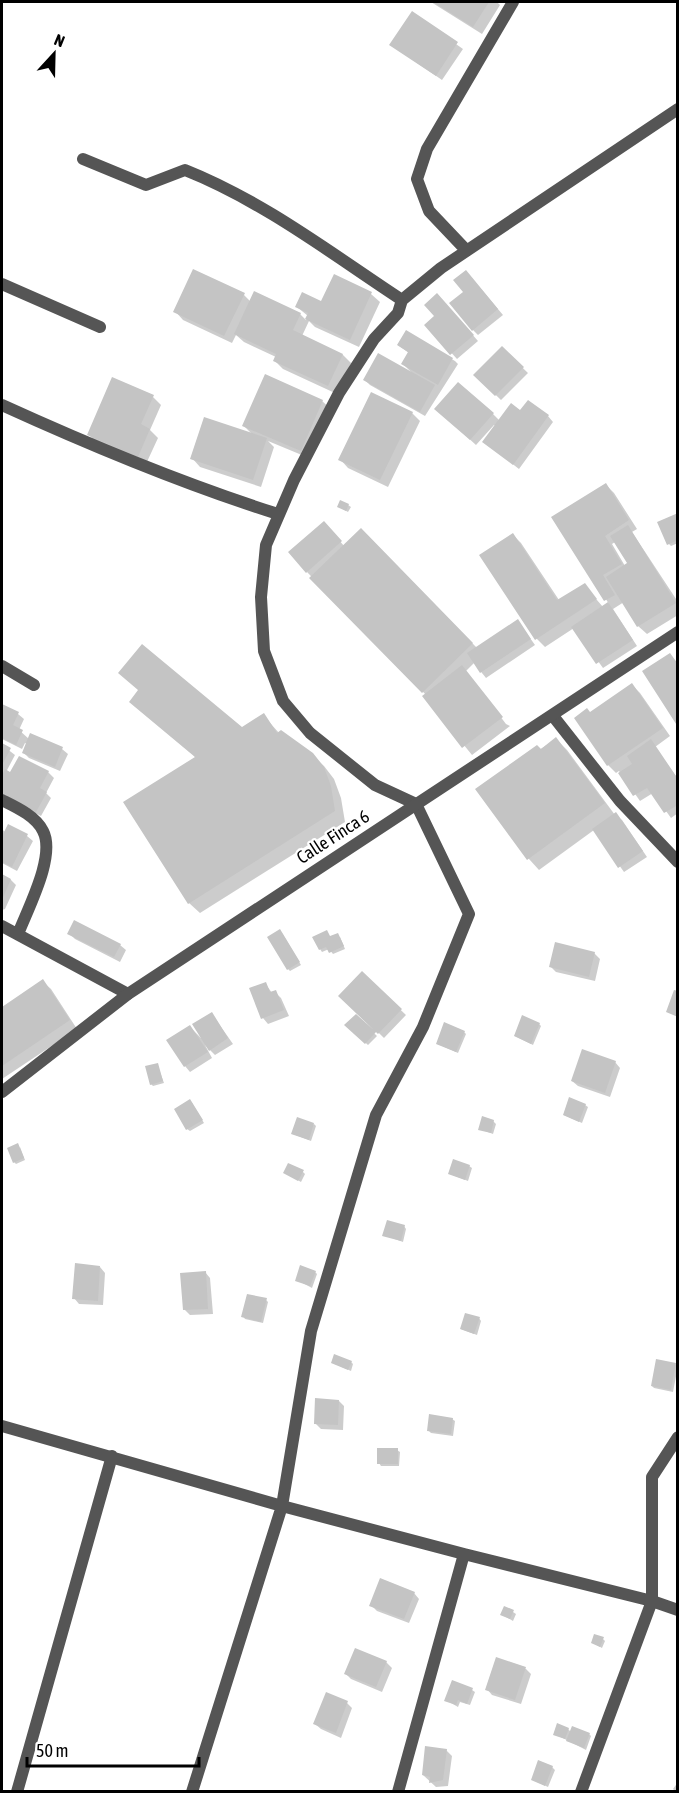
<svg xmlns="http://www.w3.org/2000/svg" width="679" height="1793" viewBox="0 0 679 1793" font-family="'Asap Condensed',sans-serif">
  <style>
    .shadow { fill: #0003; fill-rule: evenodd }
    .building { fill: #c4c4c4 }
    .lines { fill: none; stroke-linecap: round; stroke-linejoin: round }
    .minor { stroke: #555; stroke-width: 12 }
    .tertiary { stroke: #555; stroke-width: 12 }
    .labels { text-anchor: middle; stroke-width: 4.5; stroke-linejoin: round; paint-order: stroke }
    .street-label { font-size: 18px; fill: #000; stroke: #fff }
  </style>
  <rect width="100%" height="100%" fill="#fff"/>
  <path class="shadow" d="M431,2H497L500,5L482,34Z
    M412,13L463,49L442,80L391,45Z
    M334,276L371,294L380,302L359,347L315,327L309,321L302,336L343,355L351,363L337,394L283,369L274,360L276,357L244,342L236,335L232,343L183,320L175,311L244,295L251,302L300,314L306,320L308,316L297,307L322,303Z
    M471,277L503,315L478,335L473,330L465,292Z
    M442,300L478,341L457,359L426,325L436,316Z
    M406,332L455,361L458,364L425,416L370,385L365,380L411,372L403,364L409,353L398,345Z
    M502,348L528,373L501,400L475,375Z
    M153,397L161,405L150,430L158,438L146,464L97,443L89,435Z
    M322,401L331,409L309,458L268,441L274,447L261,487L200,467L192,458L253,435L244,426Z
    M520,412L548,416L553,422L519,469L484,442L496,426L494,425L476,445L442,414H493L500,421Z
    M412,413L420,421L388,487L348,468L340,459Z
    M606,485L614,493L637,529L632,532L678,602V615L647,634L638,626L624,602L613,609L637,646L603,668L574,628L545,647L537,639L513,535L521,543L559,600L584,585L603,607L609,604L553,517ZM615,542L629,564L625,566L612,544Z
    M348,505L351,507L348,512L339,507Z
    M678,514V543L671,546L669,544Z
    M329,528L344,546L361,530L477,648L518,621L535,645L486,678L474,663L466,671L506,724L510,726L472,755L424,696L426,695L307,572Z
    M120,673L242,729L263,715L279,733L312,755L324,766L334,779L341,798L345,822L200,913L189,903L196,758L140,691Z
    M632,685L640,693L670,736L655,747L678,779V813L671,818L653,793L640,801L619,771L616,773L608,765L590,714Z
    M2,705L18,714L24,719L19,730L29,739L62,749L68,754L60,771L29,758L24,753L27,744L25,743L22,749L2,739Z
    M556,739L567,750L615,815L622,820L647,857L624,872L594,830L539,870L529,859L478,790Z
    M2,745L15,755L6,772L11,774L48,772L54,778L46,793L51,798L41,816L2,796Z
    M2,829L5,832L27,836L33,841L17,871L2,863Z
    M2,876L11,880L16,885L5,909L2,910Z
    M69,933L120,945L126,950L120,962L75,939Z
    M282,933L301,965L290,971L288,969Z
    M340,937L345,949L333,954L329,949L322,952L320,949L331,938Z
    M594,953L600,959L595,981L556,972L551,967Z
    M362,973L406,1015L384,1038L341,996Z
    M42,981L51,989L77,1029L2,1079V1008Z
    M265,983L272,993L275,992L281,998L289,1016L268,1024L263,1018Z
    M212,1014L233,1044L215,1055L205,1045L212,1058L190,1072L185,1066L190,1027L201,1038Z
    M356,1016L377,1036L368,1045L346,1025Z
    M539,1024L541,1026L533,1045L515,1036Z
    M464,1032L466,1034L458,1053L438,1044Z
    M615,1062L620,1068L610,1097L578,1086L572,1081Z
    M157,1064L164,1083L153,1086L151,1084Z
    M192,1103L204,1123L190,1131L187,1129Z
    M585,1105L588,1107L582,1123L564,1115Z
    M493,1121L496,1124L493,1134L480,1129Z
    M314,1124L316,1126L311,1141L293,1134Z
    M20,1147L25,1160L16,1164L14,1162Z
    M469,1166L472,1168L468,1181L450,1174Z
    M303,1172L305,1174L301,1182L285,1173Z
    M404,1226L406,1229L403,1242L384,1235Z
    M100,1267L105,1273L103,1305L79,1304L74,1298Z
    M205,1272L210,1278L213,1314L190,1315L184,1309Z
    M315,1272L317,1274L312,1288L297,1280Z
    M266,1300L268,1302L263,1323L245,1319L243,1316Z
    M479,1318L481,1321L477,1335L461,1329Z
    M351,1362L353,1364L351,1371L333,1363Z
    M675,1364L678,1366L673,1392L654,1388L652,1386Z
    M339,1401L344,1406L343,1430L321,1429L315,1423Z
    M452,1419L455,1421L453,1436L431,1433L428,1430Z
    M397,1450L400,1452L399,1466H381L379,1463Z
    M414,1593L419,1599L409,1623L377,1611L371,1605Z
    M513,1612L516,1614L513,1621L501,1614Z
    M603,1639L605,1641L602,1648L593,1643Z
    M497,1659L526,1669L531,1674L521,1704L492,1695L487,1689Z
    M386,1662L392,1668L382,1692L351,1679L346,1674Z
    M472,1690L475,1692L470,1705L460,1702L458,1707L446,1700Z
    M347,1703L352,1708L341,1738L321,1729L315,1724Z
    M568,1729L571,1732L589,1734L591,1736L586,1750L555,1734Z
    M446,1750L452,1756L448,1786L436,1787L423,1775Z
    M552,1767L555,1770L548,1787L533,1780Z
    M678,1782V1792H676L673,1789Z"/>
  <path class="building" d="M433,2H489L473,27Z
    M412,11L458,42L436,76L389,45Z
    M193,269L245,293L224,336L173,312Z
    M466,270L498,309L472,331L449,303L463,292L453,280Z
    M334,274L372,292L350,340L305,319L308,313L295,307L302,292L321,301Z
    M254,291L301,313L293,330L343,354L328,386L273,361L276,354L234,334Z
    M437,293L474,335L450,355L424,325L434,316L424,305Z
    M406,330L453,358L438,385L401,364L408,352L397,345Z
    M502,346L524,367L495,396L473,375Z
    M378,353L435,385L420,412L363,380Z
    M265,374L323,400L301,451L242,426Z
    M112,377L154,395L141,424L150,429L138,457L87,435Z
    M458,382L494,413L470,440L434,409Z
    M371,392L413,412L380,480L338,460Z
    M528,400L549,415L513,465L482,442L511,403L520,410Z
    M204,417L267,438L253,480L190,459Z
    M606,483L629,520L605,536L622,564L603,575L615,595L604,601L551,517Z
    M340,500L349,504L346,511L337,507Z
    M678,513V540L667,545L657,522Z
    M324,521L342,541L306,573L288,552Z
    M628,525L676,603L637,627L606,577L627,563L610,536Z
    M361,528L473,643L422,693L309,578Z
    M513,533L557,600L585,583L597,599L535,640L479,555Z
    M608,602L633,640L596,664L571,627Z
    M518,619L531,639L480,673L467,653Z
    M142,644L242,727L264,713L277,733L281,730L313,753L324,767L331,786L335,811L188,904L123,802L195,757L129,702L138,690L118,673Z
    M670,653L678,664V727L642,671Z
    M462,665L503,717L462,748L422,696Z
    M632,683L663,728L607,766L574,718L587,708L590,712Z
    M2,704L19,712L13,725L23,730L16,745L2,738Z
    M30,733L63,747L55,767L22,753Z
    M556,737L605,803L527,860L475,789L537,745L541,749Z
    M651,739L678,779V805L664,813L647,788L633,796L618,773L632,764L627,756Z
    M2,743L11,748L2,765Z
    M19,756L49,771L40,788L47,792L36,812L2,794V775L5,769L10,772Z
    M616,812L643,851L618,868L592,829Z
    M8,824L28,834L12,867L2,862V836Z
    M2,874L11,879L2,900Z
    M74,920L121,944L114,957L67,934Z
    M280,929L300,962L287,970L267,937Z
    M327,930L330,936L338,933L344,946L329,953L326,947L319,950L312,937Z
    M555,942L595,952L589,977L549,967Z
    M362,971L402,1009L378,1034L338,996Z
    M43,979L70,1020L2,1066V1007Z
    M266,982L270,992L276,990L284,1010L261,1019L249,988Z
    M674,990L678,991V1017L666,1012Z
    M212,1012L228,1038L209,1051L192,1024Z
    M356,1014L376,1032L365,1044L344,1025Z
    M522,1015L540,1023L531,1044L514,1036Z
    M444,1022L465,1031L456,1052L436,1044Z
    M190,1025L208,1052L184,1067L166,1040Z
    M582,1049L616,1061L605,1093L571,1081Z
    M158,1063L163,1081L150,1085L145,1066Z
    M569,1097L586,1104L579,1122L563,1115Z
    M190,1099L203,1120L186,1130L174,1109Z
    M482,1116L494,1120L491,1133L478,1130Z
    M297,1117L314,1123L309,1140L291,1134Z
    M18,1143L24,1158L13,1163L7,1148Z
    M453,1159L470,1165L465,1180L448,1174Z
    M288,1163L304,1170L298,1181L283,1173Z
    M387,1220L405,1225L401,1241L382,1236Z
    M75,1263L100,1266L98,1301L72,1299Z
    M300,1265L316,1271L310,1286L295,1281Z
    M206,1271L208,1309L183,1310L180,1273Z
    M247,1294L267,1298L261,1322L241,1317Z
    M465,1313L480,1317L474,1334L460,1329Z
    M334,1354L352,1361L348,1370L331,1363Z
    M656,1359L676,1363L671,1390L651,1386Z
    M315,1398L339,1400L338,1425L314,1424Z
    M429,1414L453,1418L451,1434L427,1431Z
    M377,1448H398V1464H377Z
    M380,1578L415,1592L404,1619L369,1606Z
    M504,1606L514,1610L510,1619L500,1615Z
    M594,1634L604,1637L600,1647L591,1643Z
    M355,1648L387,1661L376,1687L344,1674Z
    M496,1657L526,1667L515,1700L485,1690Z
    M452,1680L473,1688L467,1704L458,1700L456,1705L444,1701Z
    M326,1692L348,1701L336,1733L313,1724Z
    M557,1723L569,1728L565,1739L553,1735Z
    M572,1726L590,1733L584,1748L566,1741Z
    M425,1746L447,1749L443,1780L429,1783L430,1777L422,1775Z
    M538,1760L553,1766L545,1786L531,1780Z"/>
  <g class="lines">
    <path class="minor" d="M83,159L146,185L185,170C263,201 332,254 402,300
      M466,250L429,211L417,179L427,149L513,2
      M2,284L100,327
      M2,405C92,446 183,484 278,514
      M2,666L34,685
      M553,716L620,801L678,862
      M2,800C16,807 36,816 43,831C56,856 28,908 18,934
      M2,926L128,994
      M2,1426L282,1506L464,1554L652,1601L678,1610
      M17,1792L112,1456
      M192,1792L282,1506L311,1331L376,1115L423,1027L469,914L416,804L375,785L310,733L283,701L264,651L261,597L266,545L294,480L339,393L374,339L398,313L402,300L441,268L678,109
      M398,1792L464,1554
      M581,1792L652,1601V1477L678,1437"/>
    <path class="tertiary" d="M2,1092L128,994L678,632"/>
  </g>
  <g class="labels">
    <g class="street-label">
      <text transform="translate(333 837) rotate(-33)" y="6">Calle Finca 6</text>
    </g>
  </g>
  <rect width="679" height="1793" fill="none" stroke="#000000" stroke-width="6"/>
  <g transform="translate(54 54) rotate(22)" stroke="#ffffff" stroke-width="4.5" paint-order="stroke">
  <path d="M0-4.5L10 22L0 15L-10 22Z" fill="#000000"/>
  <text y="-9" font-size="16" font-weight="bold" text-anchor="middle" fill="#000000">N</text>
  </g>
  <path d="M27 1757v9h172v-9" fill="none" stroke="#000000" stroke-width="3"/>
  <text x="36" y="1757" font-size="18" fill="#000000" stroke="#ffffff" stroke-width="4.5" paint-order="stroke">50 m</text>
</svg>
